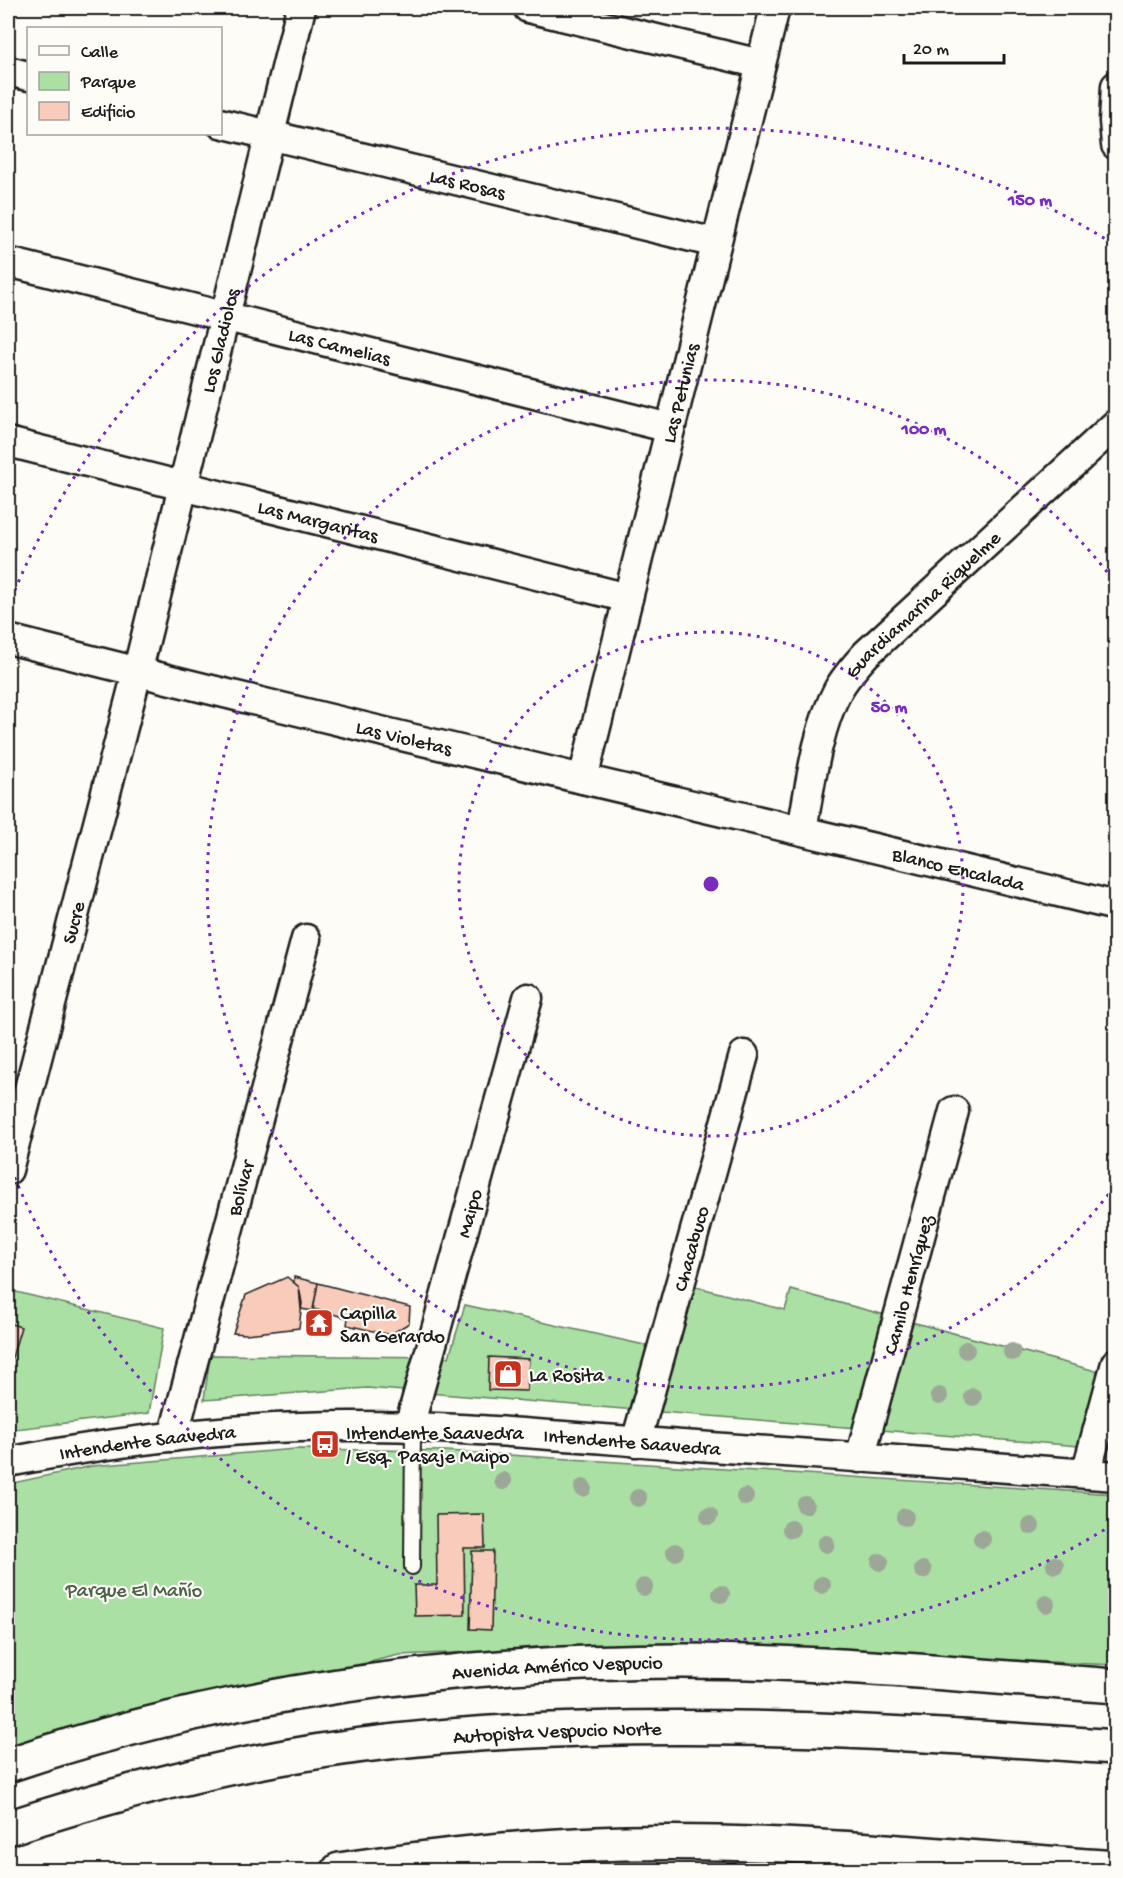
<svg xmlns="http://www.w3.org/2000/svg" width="1123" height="1878" viewBox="0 0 1123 1878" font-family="'Gochi Hand',sans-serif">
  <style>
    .green { fill: #aae0a3; stroke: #637e60; stroke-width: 1.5 }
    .building { fill: #f8cbbb; stroke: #1c1c1c; stroke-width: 1.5 }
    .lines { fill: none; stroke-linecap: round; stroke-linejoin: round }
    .lane-casing { stroke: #1c1c1c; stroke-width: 18 }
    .street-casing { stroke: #1c1c1c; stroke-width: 33 }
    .primary-casing { stroke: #1c1c1c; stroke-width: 38 }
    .highway-casing { stroke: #1c1c1c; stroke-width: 38 }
    .lane { stroke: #fdfcf7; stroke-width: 14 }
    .street { stroke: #fdfcf7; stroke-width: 28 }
    .primary { stroke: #fdfcf7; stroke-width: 33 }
    .highway { stroke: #fdfcf7; stroke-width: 33 }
    .tree { fill: #9da798 }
    .ring { fill: none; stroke: #7b2cbf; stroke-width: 3; stroke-dasharray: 3 6 }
    .labels { text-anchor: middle; stroke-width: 4.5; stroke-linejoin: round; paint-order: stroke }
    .street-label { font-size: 20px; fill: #1c1c1c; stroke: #fdfcf7 }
    .poi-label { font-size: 20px; fill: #1c1c1c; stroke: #fdfcf7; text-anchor: start }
    .park-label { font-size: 20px; fill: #4e614b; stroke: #fdfcf7 }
    .centre { fill: #7b2cbf; stroke: #fdfcf7; stroke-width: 3 }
    .ring-label { font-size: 18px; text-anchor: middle; font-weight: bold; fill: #7b2cbf; stroke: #fdfcf7; stroke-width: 4.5; stroke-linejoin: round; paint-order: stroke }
  </style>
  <rect width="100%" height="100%" fill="#fdfcf7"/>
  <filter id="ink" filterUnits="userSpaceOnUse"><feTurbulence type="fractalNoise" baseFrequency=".0167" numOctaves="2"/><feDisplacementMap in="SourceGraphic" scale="12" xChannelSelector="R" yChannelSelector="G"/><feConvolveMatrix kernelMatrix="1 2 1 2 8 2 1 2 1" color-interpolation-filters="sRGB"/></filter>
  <g filter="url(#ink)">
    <path class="green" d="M693,1286L785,1310L791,1290L1115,1376V1449L367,1388L204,1400L210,1355L449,1357L465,1305L676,1352Z
      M8,1290L164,1328L149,1413L8,1430Z
      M296,1449L446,1451L1115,1494V1665L674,1644L399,1655L8,1749V1484L92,1466Z"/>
    <path class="building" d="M287,1277L299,1287L302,1303L299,1328L246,1334L233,1333L246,1295Z
      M294,1277L318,1283L313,1311L301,1309L299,1287L294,1283Z
      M318,1283L410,1307L409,1323L390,1335L347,1325L348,1318L313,1309Z
      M8,1323L21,1327L11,1361L8,1360Z
      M489,1357L529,1359L527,1391L488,1390Z
      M484,1514L485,1548H464L465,1615L415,1616L414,1585H437L436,1515Z
      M472,1551H493L491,1630L470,1629Z"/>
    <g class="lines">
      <g class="lane-casing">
        <path id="lane" d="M412,1567L413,1427"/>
      </g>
      <g class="street-casing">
        <g id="street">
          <path d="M528,8L761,64"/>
          <path d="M8,71L28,76"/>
          <path d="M1116,86L1114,121L1116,145"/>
          <path id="s1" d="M220,123L716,243"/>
          <path id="s2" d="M8,262L670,428"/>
          <path id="s3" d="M8,442L628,598"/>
          <path id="s4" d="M8,639C376,733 746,816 1116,906"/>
          <path id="s5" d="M583,779L775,8"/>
          <path id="s6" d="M802,830C810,786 817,729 838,690C845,677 856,665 866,654L1116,424"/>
          <path id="s7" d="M8,1170L137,673L301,8"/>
          <path id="s8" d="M409,1427L528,998"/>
          <path id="s9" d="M173,1437L306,939"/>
          <path id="s10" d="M636,1442L744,1055"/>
          <path id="s11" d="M860,1458L954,1111"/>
          <path id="s12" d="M8,1462C121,1440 236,1426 352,1426C467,1426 583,1438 697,1446C837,1456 976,1465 1116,1476"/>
          <path d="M1086,1473L1116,1363"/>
        </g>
      </g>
      <g class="primary-casing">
        <g id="primary">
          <path id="s13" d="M8,1765C223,1692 456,1661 683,1661C827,1661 972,1676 1116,1686"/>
        </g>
      </g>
      <g class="highway-casing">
        <g id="highway">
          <path id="s14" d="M8,1828C133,1787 265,1755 397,1741C636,1716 876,1730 1116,1747"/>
          <path d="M339,1870C434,1856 529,1845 625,1843C788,1839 953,1857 1116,1868"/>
        </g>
      </g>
      <use href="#lane" class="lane"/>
      <use href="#street" class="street"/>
      <use href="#primary" class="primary"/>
      <use href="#highway" class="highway"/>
    </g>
    <g class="tree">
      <circle cx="966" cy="1350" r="9"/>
      <circle cx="1012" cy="1352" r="9"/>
      <circle cx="939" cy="1396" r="9"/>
      <circle cx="973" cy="1397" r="9"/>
      <circle cx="503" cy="1481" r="9"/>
      <circle cx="583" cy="1488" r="9"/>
      <circle cx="745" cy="1497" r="9"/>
      <circle cx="638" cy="1498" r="9"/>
      <circle cx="805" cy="1505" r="9"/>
      <circle cx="709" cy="1516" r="9"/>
      <circle cx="905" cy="1517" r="9"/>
      <circle cx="1031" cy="1526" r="9"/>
      <circle cx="791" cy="1529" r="9"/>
      <circle cx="982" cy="1539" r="9"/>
      <circle cx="826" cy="1544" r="9"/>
      <circle cx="675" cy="1552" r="9"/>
      <circle cx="880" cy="1562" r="9"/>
      <circle cx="1055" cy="1565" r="9"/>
      <circle cx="923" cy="1570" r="9"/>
      <circle cx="822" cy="1585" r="9"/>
      <circle cx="644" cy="1587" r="9"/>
      <circle cx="721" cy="1594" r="9"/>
      <circle cx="1046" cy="1604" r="9"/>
    </g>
  </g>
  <g class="ring">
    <circle cx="711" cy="884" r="252"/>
    <path d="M1114 1187A504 504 0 1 1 1114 581"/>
    <path d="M1112 1525A756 756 0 0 1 8 1161M8 607A756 756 0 0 1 1112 243"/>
  </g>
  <defs>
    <g id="temple-square" transform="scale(1.5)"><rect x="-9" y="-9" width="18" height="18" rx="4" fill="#c8321e" stroke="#fdfcf7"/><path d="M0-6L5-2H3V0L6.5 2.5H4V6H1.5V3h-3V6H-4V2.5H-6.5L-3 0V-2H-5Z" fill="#fff"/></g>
    <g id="shop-square" transform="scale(1.5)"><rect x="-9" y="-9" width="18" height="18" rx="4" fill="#c8321e" stroke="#fdfcf7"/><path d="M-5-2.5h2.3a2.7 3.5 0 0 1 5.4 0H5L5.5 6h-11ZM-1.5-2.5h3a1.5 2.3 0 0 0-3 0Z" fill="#fff"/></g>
    <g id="bus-square" transform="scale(1.5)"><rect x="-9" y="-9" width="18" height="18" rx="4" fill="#c8321e" stroke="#fdfcf7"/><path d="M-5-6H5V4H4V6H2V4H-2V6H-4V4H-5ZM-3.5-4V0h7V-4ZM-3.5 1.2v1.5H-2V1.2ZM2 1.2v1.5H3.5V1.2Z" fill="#fff"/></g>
  </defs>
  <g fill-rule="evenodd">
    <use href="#temple-square" x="319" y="1323"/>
    <use href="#shop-square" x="508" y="1374"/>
    <use href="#bus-square" x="325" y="1444"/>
  </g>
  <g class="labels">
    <g class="street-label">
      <text dy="7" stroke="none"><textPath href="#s1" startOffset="255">Las Rosas</textPath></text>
      <text dy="7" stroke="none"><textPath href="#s7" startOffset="856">Los Gladiolos</textPath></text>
      <text dy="7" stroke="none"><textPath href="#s2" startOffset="342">Las Camelias</textPath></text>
      <text dy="7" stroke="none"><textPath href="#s5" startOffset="398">Las Petunias</textPath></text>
      <text dy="7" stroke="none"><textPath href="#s3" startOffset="320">Las Margaritas</textPath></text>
      <text dy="7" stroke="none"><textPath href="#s6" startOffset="266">Guardiamarina Riquelme</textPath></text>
      <text dy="7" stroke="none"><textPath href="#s4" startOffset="408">Las Violetas</textPath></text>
      <text dy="7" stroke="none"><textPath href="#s4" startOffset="978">Blanco Encalada</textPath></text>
      <text dy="7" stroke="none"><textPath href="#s7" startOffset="256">Sucre</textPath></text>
      <text dy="7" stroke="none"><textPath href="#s9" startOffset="258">Bolívar</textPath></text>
      <text dy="7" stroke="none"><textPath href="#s8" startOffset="222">Maipo</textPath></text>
      <text dy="7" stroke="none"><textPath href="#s10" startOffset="201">Chacabuco</textPath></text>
      <text dy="7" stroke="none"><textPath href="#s11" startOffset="180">Camilo Henríquez</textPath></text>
      <text dy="7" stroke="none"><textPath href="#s12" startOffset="141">Intendente Saavedra</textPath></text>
      <text dy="7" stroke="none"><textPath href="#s12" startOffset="627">Intendente Saavedra</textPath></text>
      <text dy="7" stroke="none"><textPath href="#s13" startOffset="560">Avenida Américo Vespucio</textPath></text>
      <text dy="7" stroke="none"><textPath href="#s14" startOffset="560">Autopista Vespucio Norte</textPath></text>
    </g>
    <g class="poi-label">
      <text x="340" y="1319">Capilla<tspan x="340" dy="23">San Gerardo</tspan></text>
      <text x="529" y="1381">La Rosita</text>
      <text x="346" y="1439">Intendente Saavedra<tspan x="346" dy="23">/ Esq. Pasaje Maipo</tspan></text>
    </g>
    <g class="park-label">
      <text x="134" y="1596">Parque El Mañío</text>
    </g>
  </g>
  <circle cx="711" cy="884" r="9" class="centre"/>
  <g class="ring-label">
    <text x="1030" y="205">150 m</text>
    <text x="924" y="434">100 m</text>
    <text x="889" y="712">50 m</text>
  </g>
  <rect width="1123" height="1878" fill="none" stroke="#fdfcf7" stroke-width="30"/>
  <rect x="15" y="15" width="1093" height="1848" fill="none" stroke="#1c1c1c" stroke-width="2" filter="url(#ink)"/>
  <rect x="27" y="27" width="195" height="108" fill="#fdfcf7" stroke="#a3a29f" stroke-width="1.5"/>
  <rect x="39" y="46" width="30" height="9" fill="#fdfcf7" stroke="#a3a29f" stroke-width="1.5"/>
  <text x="81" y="57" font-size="18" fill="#1c1c1c">Calle</text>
  <rect x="39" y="72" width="30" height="18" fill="#aae0a3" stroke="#a3a29f" stroke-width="1.5"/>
  <text x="81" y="87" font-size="18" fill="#1c1c1c">Parque</text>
  <rect x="39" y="102" width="30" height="18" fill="#f8cbbb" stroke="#a3a29f" stroke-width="1.5"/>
  <text x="81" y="117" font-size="18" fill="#1c1c1c">Edificio</text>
  <path d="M904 54v9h100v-9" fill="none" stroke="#1c1c1c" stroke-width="3"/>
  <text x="913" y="54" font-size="18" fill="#1c1c1c" stroke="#fdfcf7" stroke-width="4.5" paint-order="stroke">20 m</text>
</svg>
